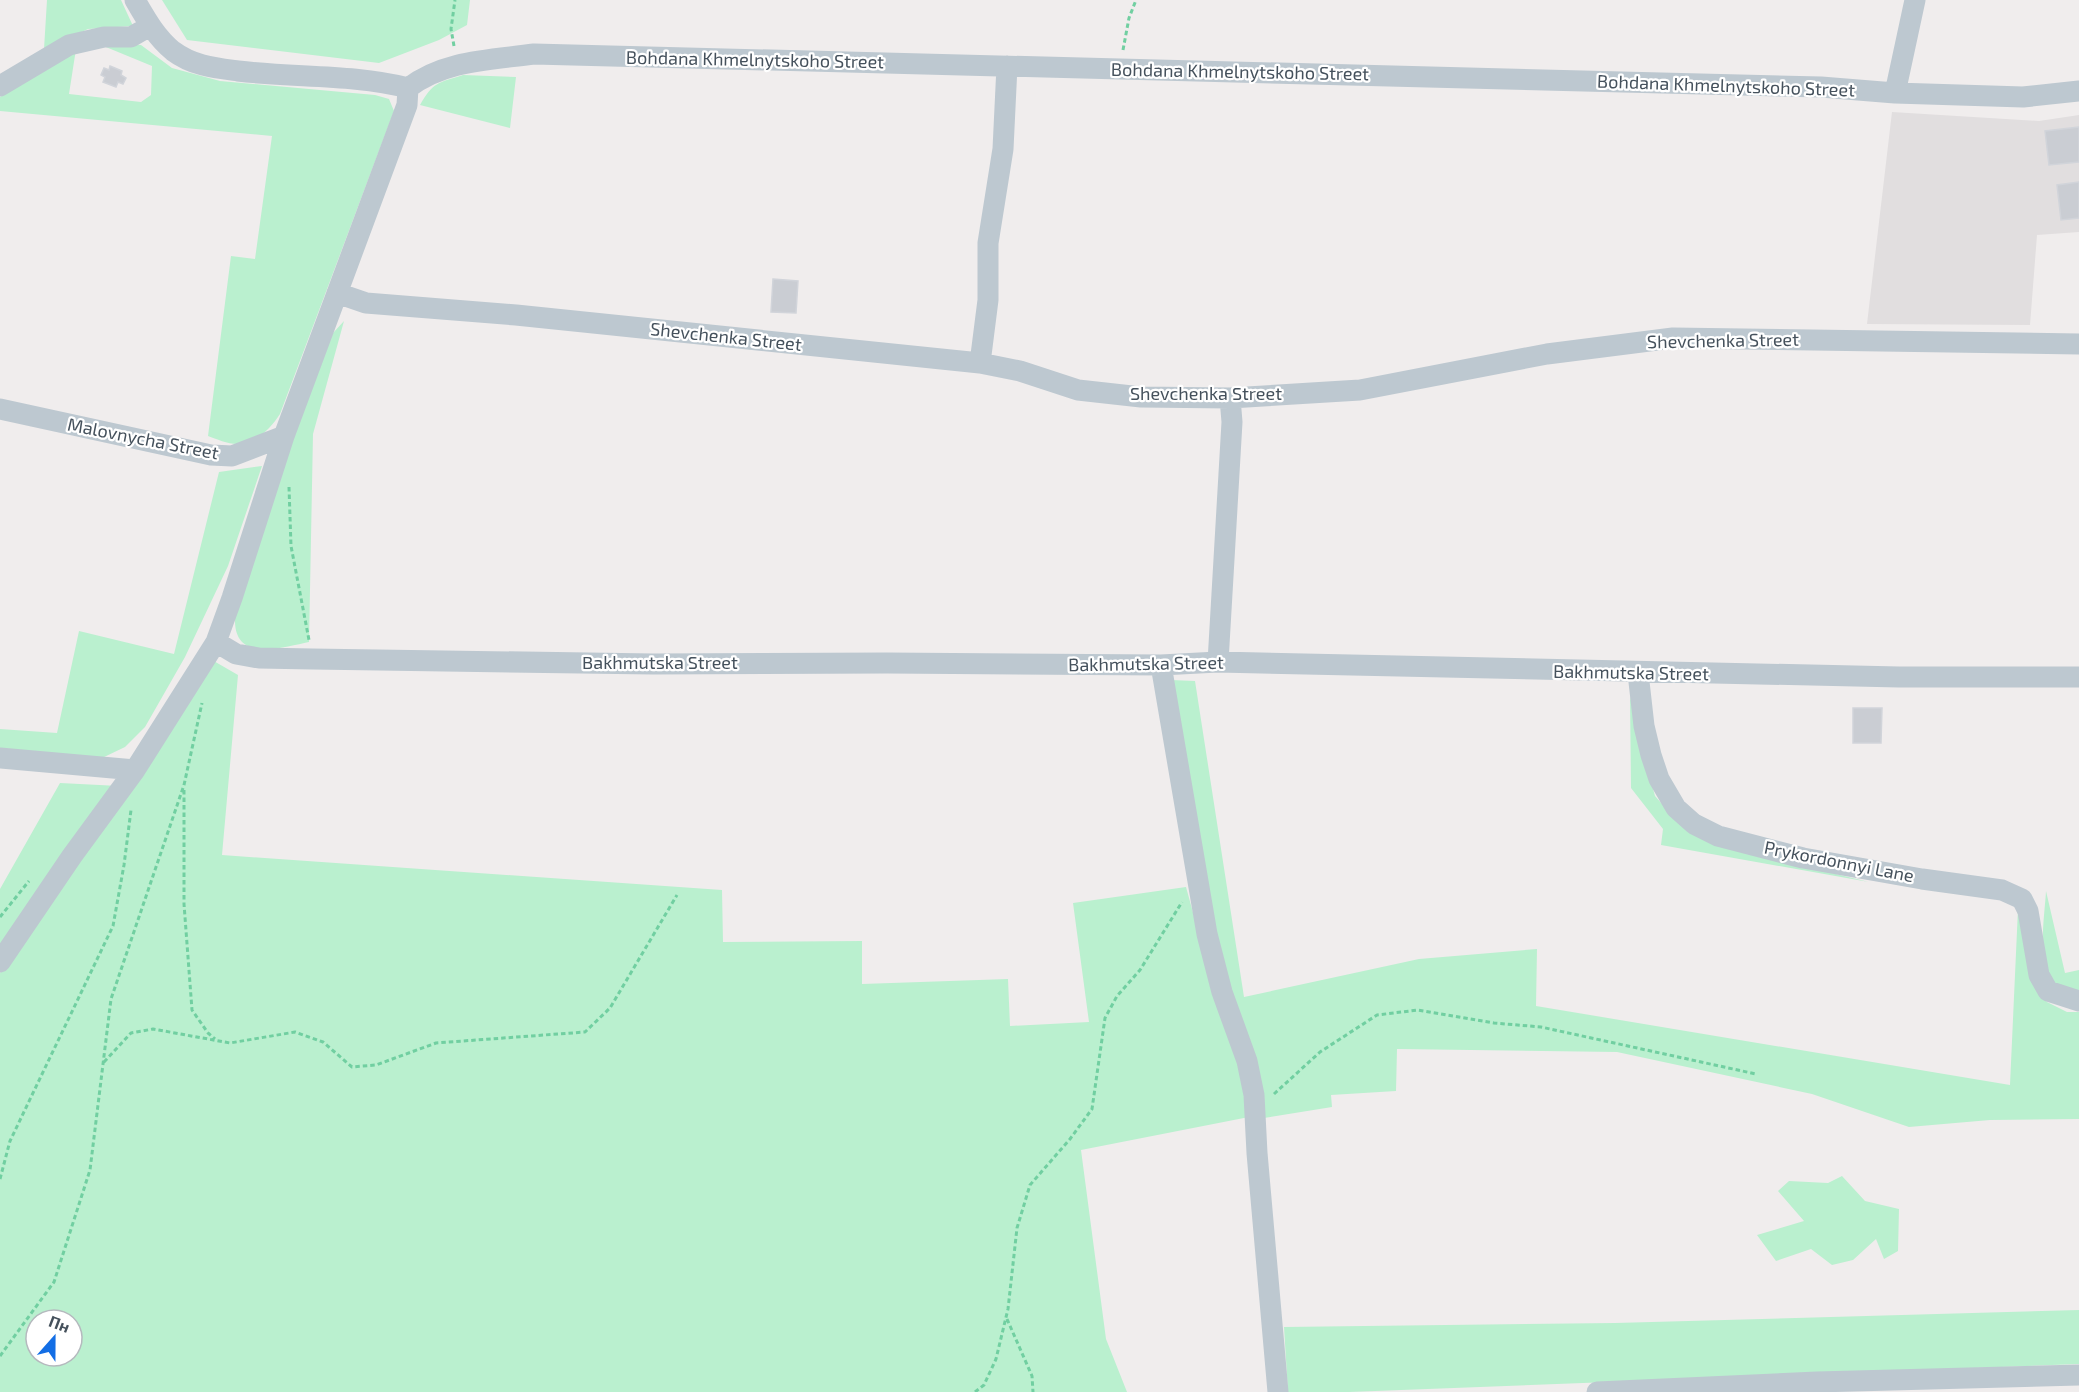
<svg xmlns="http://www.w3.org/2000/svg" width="2079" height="1392" viewBox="0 0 2079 1392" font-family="'Exo 2',sans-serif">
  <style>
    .education { fill: #e1dedf }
    .green { fill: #baf0cf; fill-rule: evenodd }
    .building { fill: #cacdd3; stroke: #d1d4da; stroke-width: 1.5 }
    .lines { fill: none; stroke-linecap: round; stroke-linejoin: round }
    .path { stroke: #71cfa1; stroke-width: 3; stroke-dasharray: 4.5 3; stroke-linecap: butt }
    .minor { stroke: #bdc8d0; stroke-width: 21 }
    .labels { text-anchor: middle; stroke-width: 4.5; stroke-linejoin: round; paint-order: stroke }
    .street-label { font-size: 18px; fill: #45515c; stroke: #fff }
  </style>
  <rect width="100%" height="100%" fill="#f0eded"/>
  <path class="education" d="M1892,112L2039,121L2079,115V232L2037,235L2030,325L1867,324Z"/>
  <path class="green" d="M47,0H121L133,26L88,29L44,49Z
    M162,0H470L467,25L439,40L379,63L187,40Z
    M127,44L141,45L172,68L220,81L375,95L389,99L394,111L280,414C271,428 256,444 237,444C228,444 216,439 208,436L231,256L255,259L272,136L0,111V97L76,49L69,94L141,102L151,95L152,66L101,45Z
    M463,75L516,77L510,128L420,105C433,82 438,83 463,75Z
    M344,321L313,434L309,642C284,647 236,663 235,622C234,613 238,603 240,594L312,381L333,333Z
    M262,466L228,566L185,657L145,727L125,747L102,758L0,748V729L57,733L79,631L174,654L219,472Z
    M212,660L238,675L222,855L722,890L723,942L862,941V984L1008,979L1010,1026L1089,1022L1073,903L1186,887L1216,996L1239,1056L1249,1117L1081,1150L1106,1339L1127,1392H0V973ZM36,1320H72V1356H36Z
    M1171,680L1195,681L1244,997L1419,959L1537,949L1536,1006L2010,1085L2018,909L2032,982L2047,1002L2067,1012H2079V1119L1990,1120L1909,1127L1812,1094L1617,1052L1397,1049L1396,1091L1331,1095L1332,1107L1264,1118L1222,968Z
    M1630,696L1640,741L1655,796L1677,821L1720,846L1869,882L1661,845L1663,829L1631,788Z
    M60,783L119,786L0,951V889Z
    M2046,891L2065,973L2079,970V995C2072,992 2059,989 2053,983C2036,967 2045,913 2046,891Z
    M1842,1176L1865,1201L1899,1209L1898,1251L1884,1259L1876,1239L1853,1260L1832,1265L1811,1249L1776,1261L1757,1235L1804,1221L1778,1191L1789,1181L1828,1183Z
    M2079,1310V1364L1349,1392H1288L1284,1327L1615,1323Z"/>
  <path class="building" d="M110,66L122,71L121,75L126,78L123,84L118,82L116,87L103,82L105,77L101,75L104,68L109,70Z
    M2079,127V162L2049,165L2045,131Z
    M2079,182V218L2061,220L2057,185Z
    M773,279L798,281L796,313L771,312Z
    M1853,708H1882L1881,743H1853Z"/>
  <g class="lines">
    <path class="path" d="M454,46L451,29L455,0
      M1123,50L1129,18L1136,0
      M289,487L291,546L309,640
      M184,790V904L192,1010L208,1033L215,1039
      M0,917L29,881
      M104,1062L131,1033L153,1029L230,1043L295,1032L323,1042L352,1067L376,1065L436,1043L585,1032L610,1008L677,895
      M1274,1094L1320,1052L1377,1015L1418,1010L1494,1023L1541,1027L1756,1074
      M0,1179L10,1141L113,926L124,865L131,810
      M1007,1319L1032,1376L1033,1392
      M0,1356L54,1282L90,1170L111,999L184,785L202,703
      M975,1392L984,1385L996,1359L1008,1309L1017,1228L1030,1185L1070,1139L1092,1109L1105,1018L1117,996L1140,970L1182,902"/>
    <path class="minor" d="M135,0C146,19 156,37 173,51C193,66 215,68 238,71C295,78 353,74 408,88
      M0,86L69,45L104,37H131L150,26
      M408,88C444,60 491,60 534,54L1821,87L1895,93L2023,97L2079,91
      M1895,93L1915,0
      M337,293L366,303L516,315L980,363L1020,371L1078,390L1141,397L1230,398L1360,390L1547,354L1673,338L2079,344
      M980,363L988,300V243L1003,149L1007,66
      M0,409L211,455L232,456L284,436
      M216,642L236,654L259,658L312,659L653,664L887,663L1161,665L1218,662L1899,677H2079
      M1218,662L1232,422L1230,398
      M1161,665L1207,934L1222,992L1247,1061L1254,1095L1257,1153L1278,1392
      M1638,673L1644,726L1651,755L1659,779L1676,808L1694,824L1718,836L1803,858L1922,879L2002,890L2022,899L2028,911L2039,975L2048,991L2079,1001
      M0,758L135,770
      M0,962L72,856L135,770L216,642L232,598L284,436L407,105L408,88
      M1597,1392L1817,1382L2079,1375"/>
  </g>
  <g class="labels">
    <g class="street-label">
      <text transform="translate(755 60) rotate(1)" y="6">Bohdana Khmelnytskoho Street</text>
      <text transform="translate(1240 72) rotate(1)" y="6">Bohdana Khmelnytskoho Street</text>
      <text transform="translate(1726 86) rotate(2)" y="6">Bohdana Khmelnytskoho Street</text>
      <text transform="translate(726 337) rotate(6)" y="6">Shevchenka Street</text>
      <text transform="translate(1723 341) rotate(-1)" y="6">Shevchenka Street</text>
      <text x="1206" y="400">Shevchenka Street</text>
      <text transform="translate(143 439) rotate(11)" y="6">Malovnycha Street</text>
      <text x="660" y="669">Bakhmutska Street</text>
      <text transform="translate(1146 664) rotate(-1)" y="6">Bakhmutska Street</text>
      <text transform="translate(1631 673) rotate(1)" y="6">Bakhmutska Street</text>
      <text transform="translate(1839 862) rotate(11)" y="6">Prykordonnyi Lane</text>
    </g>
  </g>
  <g transform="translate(54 1338) rotate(21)"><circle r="28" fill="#ffffff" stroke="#b5b9be" stroke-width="1.5"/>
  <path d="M0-4.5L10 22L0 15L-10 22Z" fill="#136ee5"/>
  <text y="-9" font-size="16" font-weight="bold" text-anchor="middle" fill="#45515c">Пн</text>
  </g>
</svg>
